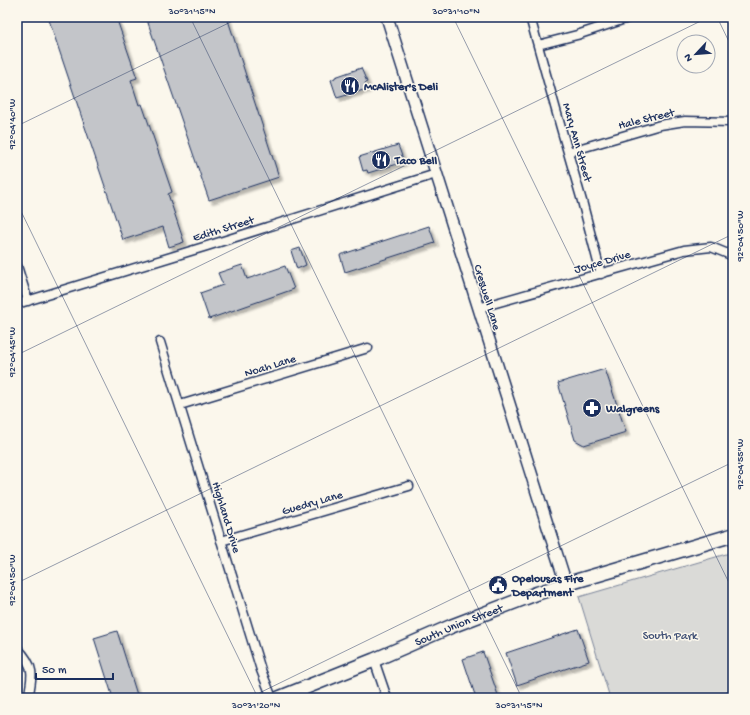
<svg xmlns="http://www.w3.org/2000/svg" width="750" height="715" viewBox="0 0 750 715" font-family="'Gochi Hand',sans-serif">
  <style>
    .green { fill: #dadad7; stroke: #7a849a }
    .building { fill: #c3c5c9; stroke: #1b2f5e; filter: url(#shadow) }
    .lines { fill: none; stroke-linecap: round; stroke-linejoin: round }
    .minor-casing { stroke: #1b2f5e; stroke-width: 11 }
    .secondary-casing { stroke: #1b2f5e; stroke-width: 14 }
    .primary-casing { stroke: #1b2f5e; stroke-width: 16 }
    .minor { stroke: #fbf7ec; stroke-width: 8 }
    .secondary { stroke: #fbf7ec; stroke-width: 11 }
    .primary { stroke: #fbf7ec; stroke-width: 13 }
    .ticks { fill: none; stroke: #1b2f5e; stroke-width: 1; stroke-opacity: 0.45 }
    .labels { text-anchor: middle; stroke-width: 3; stroke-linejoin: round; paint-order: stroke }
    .poi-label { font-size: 12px; font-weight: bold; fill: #1b2f5e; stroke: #fbf7ec; text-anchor: start }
    .street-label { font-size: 12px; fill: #1b2f5e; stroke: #fbf7ec }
    .park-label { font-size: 12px; fill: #415176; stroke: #fbf7ec }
    .neatline { fill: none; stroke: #1b2f5e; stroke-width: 1.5 }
    .ticks-label { font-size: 10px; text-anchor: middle; fill: #1b2f5e }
  </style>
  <defs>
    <filter id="shadow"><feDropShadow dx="3.5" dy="3.5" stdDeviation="1" flood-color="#0004"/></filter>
  </defs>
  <rect width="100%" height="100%" fill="#fbf7ec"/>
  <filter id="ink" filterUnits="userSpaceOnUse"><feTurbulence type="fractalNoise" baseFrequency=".025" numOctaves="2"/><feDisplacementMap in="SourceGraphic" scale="8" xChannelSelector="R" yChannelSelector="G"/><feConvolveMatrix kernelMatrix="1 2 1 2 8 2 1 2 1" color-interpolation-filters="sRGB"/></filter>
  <g filter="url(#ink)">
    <path class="green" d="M733,552V698H610L579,597Z"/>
    <path class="building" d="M48,17H116L137,78L131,80L139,105L142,104L172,192L168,194L184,242L169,247L163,227L123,240Z
      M146,17H227L279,177L209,200Z
      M361,68L367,82L365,83L367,89L337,98L331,80L335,78V77Z
      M398,145L404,162L368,173L367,170L363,171L359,157Z
      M429,226L435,243L345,272L340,255Z
      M300,248L306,265L297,269L291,251Z
      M242,265L247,279L285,266L294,289L209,319L200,293L223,285L218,273Z
      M605,369L626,432L584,445L575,440L558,383Z
      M578,629L589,661L517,685L506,653Z
      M117,631L138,698H113L94,638Z
      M483,652L499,698H476L463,659Z"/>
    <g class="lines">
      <g class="minor-casing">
        <path id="minor" d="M530,17L561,128L582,201L601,274
          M538,45L577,35L631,17
          M568,152L660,125L685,121L733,122
          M17,266L28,301
          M17,304L207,246L436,174
          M478,308L684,250L711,247L733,256
          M160,342L261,670L272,698
          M180,405L368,348
          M221,541L409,486
          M17,648C35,666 33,675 28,698
          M374,660L387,698"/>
      </g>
      <g class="secondary-casing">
        <path id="secondary" d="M387,17L566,584"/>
      </g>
      <g class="primary-casing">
        <g id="primary">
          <path id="s1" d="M279,698L374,660L452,626L538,593L566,584L733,535"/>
        </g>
      </g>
      <use href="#minor" class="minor"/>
      <use href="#secondary" class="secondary"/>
      <use href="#primary" class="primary"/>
    </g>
  </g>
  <path class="ticks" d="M190,17L522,698M453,17L733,591M717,17L733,50M17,126L241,17M17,203L258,698M17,355L709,17M17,583L733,234M249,698L733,462M716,698L733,690"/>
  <defs>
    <g id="restaurant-disc" transform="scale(1)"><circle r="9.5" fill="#1b2f5e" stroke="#fbf7ec"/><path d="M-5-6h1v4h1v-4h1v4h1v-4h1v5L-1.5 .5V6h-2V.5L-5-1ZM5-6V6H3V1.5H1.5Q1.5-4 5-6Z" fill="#fff"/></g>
    <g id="pharmacy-disc" transform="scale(1)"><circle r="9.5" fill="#1b2f5e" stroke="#fbf7ec"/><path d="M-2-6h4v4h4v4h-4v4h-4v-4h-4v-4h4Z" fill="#fff"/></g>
    <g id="civic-disc" transform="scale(1)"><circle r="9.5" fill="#1b2f5e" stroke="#fbf7ec"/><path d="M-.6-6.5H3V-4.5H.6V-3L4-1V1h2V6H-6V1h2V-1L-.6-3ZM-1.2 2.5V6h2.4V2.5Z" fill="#fff"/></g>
  </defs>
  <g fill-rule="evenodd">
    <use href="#restaurant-disc" x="350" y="86"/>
    <use href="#restaurant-disc" x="381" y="160"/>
    <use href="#pharmacy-disc" x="592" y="408"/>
    <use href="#civic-disc" x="498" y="585"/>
  </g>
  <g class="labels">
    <g class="poi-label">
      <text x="364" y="90">McAlister's Deli</text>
      <text x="395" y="164">Taco Bell</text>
      <text x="606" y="412">Walgreens</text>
      <text x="512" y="582">Opelousas Fire<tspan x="512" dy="14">Department</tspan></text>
    </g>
    <g class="street-label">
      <text transform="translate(646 118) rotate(-14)" y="4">Hale Street</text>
      <text transform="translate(578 142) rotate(74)" y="4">Mary Ann Street</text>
      <text transform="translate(223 228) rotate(-17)" y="4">Edith Street</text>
      <text transform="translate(602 261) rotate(-16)" y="4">Joyce Drive</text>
      <text transform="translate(488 297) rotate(73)" y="4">Creswell Lane</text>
      <text transform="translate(270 365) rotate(-17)" y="4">Noah Lane</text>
      <text transform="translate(312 502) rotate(-16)" y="4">Guedry Lane</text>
      <text transform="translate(227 517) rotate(73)" y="4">Highland Drive</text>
      <text dy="4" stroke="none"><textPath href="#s1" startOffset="194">South Union Street</textPath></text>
    </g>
    <g class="park-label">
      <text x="670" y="639">South Park</text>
    </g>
  </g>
  <rect width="750" height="715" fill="none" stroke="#fbf7ec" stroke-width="44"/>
  <g transform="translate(696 54) rotate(244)"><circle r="19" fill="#fbf7ec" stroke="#a1a7b3"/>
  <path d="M0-3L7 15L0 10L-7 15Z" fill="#1b2f5e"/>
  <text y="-6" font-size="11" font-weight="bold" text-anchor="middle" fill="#1b2f5e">N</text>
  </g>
  <path d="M36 673v6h77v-6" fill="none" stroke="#1b2f5e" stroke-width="2"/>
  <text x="42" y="673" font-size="12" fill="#1b2f5e" stroke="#fbf7ec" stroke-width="3" paint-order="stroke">50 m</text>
  <rect x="22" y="22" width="706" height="671" class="neatline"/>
  <g class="ticks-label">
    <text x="192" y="14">30°31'15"N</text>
    <text x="456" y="14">30°31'10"N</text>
    <text transform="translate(11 124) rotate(-90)" y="4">92°04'40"W</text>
    <text transform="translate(739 236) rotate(-90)" y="4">92°04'50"W</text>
    <text transform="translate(11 352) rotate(-90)" y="4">92°04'45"W</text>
    <text transform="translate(739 464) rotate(-90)" y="4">92°04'55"W</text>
    <text transform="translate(11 580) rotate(-90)" y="4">92°04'50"W</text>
    <text x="256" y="708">30°31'20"N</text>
    <text x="519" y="708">30°31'15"N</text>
  </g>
</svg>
